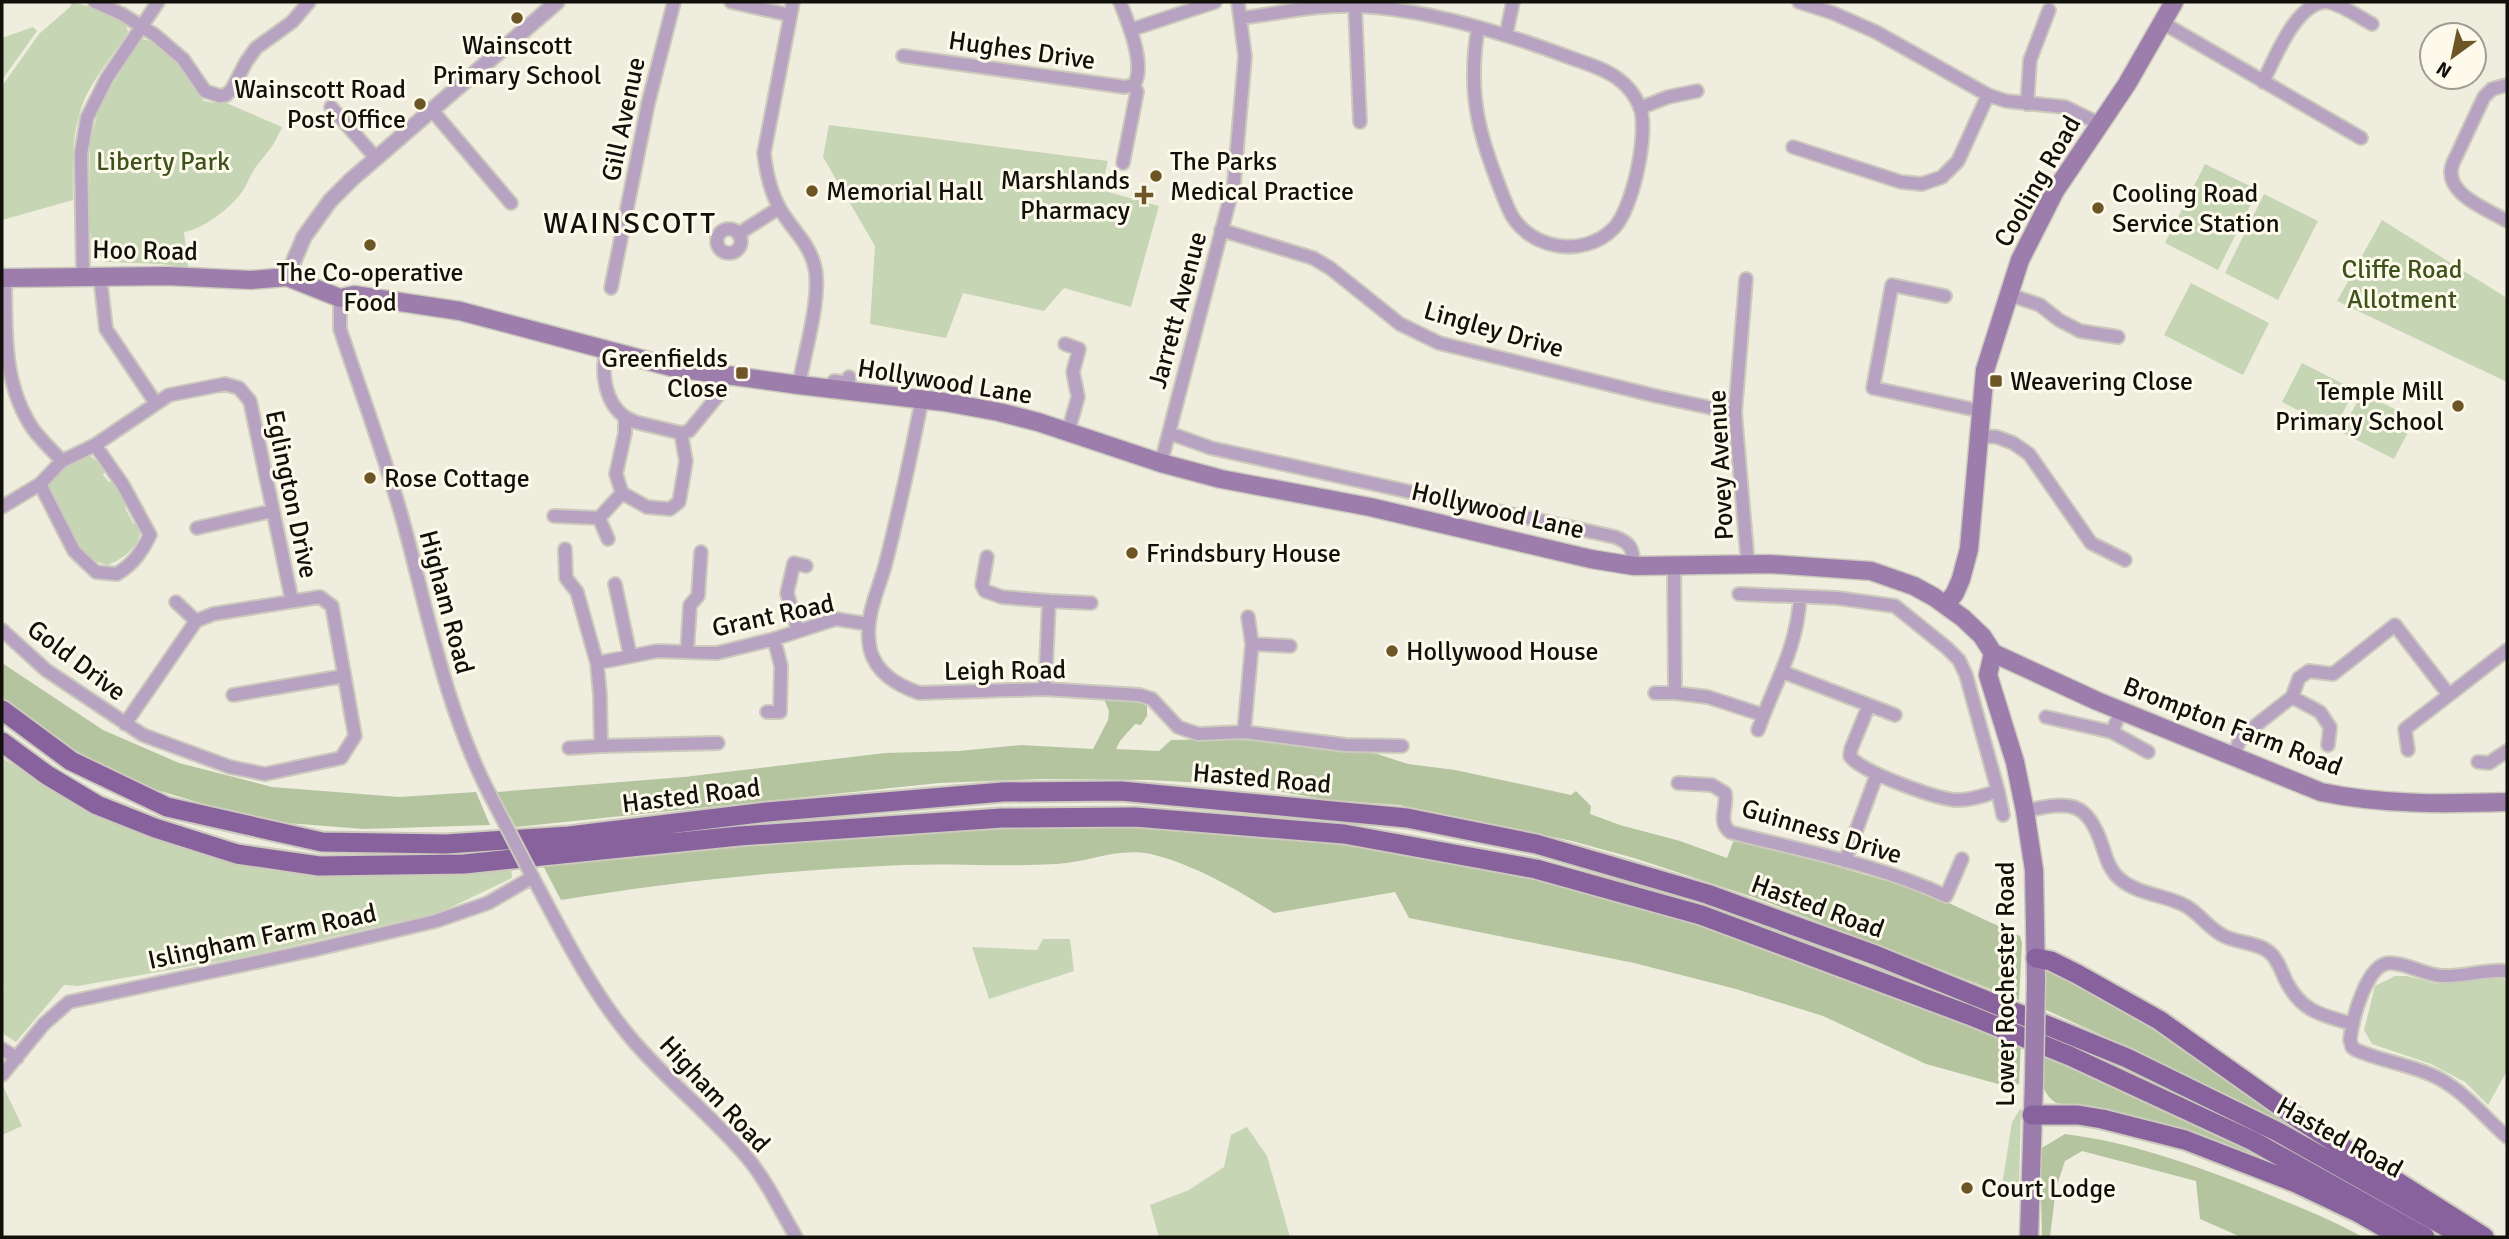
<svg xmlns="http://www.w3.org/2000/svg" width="2509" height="1239" viewBox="0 0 2509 1239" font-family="Signika,sans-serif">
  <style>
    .green { fill: #c6d5b4 }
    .forest { fill: #b4c49f }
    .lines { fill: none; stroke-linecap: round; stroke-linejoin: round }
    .minor-casing { stroke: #cbcabc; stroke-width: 16 }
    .tertiary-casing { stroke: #cbcabc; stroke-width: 18 }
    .secondary-casing { stroke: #cbcabc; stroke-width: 21 }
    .primary-casing { stroke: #cbcabc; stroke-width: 23 }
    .minor { stroke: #b7a2c2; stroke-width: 12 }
    .tertiary { stroke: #b7a2c2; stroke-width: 14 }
    .secondary { stroke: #9c7dac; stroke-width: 18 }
    .primary { stroke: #88629c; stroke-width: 19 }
    .minor-bridge-casing { stroke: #cbcabc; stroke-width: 16; stroke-linecap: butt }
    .secondary-bridge-casing { stroke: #cbcabc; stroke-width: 21; stroke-linecap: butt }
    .minor-bridge { stroke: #b7a2c2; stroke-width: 12 }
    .secondary-bridge { stroke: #9c7dac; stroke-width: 18 }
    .poi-dot { fill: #6d5525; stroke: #fdfaeb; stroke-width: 2.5 }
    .labels { text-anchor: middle; stroke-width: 6; stroke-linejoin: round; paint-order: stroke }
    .poi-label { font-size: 26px; fill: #11100b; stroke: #fdfaeb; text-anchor: start }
    .street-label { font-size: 26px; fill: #11100b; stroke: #fdfaeb }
    .park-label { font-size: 26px; fill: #3e521b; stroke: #fdfaeb }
    .quarter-label { font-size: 30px; letter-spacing: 2px; fill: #11100b; stroke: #fdfaeb }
  </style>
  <rect width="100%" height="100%" fill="#efedde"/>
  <path class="green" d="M72,2L103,10V13L126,24L128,32C112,57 88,84 80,112C71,140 73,171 73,200L2,220V86L39,34L70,7Z
    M33,27L37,31L2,80V38Z
    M142,39L154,42L155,40L194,82L192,84L204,101L214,103L224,102L282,127C273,148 268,151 255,168C249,177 246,188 239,196C226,211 203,229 184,232L188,268L162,264L106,262L95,251L91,238L89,216L90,142L100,104Z
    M829,125L1108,161L1101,190L1159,206L1131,307L1064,288L1044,311L963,293L946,338L870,324L875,246L823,157Z
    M2205,164L2258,190L2218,270L2165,243Z
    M2264,194L2318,221L2278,300L2225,273Z
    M2382,220L2507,298V382L2337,301Z
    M2191,283L2269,323L2243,375L2164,335Z
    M2302,363L2355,390L2334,429L2282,402Z
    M2362,393L2415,419L2394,459L2341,432Z
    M86,452L106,469L103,475L109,482H115L128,502L125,508L133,523L139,525C145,543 124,559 108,565C75,559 60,512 46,486L48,477Z
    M2,758L107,819L227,859L511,867L512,878L441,912L243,957L78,986L64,985L16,1042L2,1033V990L4,987L2,984Z
    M1043,939H1070L1074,971L989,999L972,947L1037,950Z
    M2395,976H2407L2436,984L2498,978L2507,980V1071L2488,1105L2465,1082L2431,1064L2372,1044L2364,1030L2375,986Z
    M2,1084L22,1126L2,1135Z
    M2021,1108L2019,1185L2002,1186L2012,1122Z
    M1247,1127L1267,1156L1290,1237H1159L1150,1205L1189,1190L1224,1167L1231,1135Z"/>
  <path class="forest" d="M2,663L103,730L179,763L272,787L399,797L476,792L490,825L364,829L261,821L137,784L59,743L2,697Z
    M1118,696L1147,703V716L1141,725L1135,724L1120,741L1116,749L1159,751L1171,740L1224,739L1297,743L1377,754L1408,764L1455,770L1571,795L1576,791L1591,806L1590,814L1620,825L1680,841L1727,858L1733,842L1744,840L1925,892L2020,936L2022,943L2019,1000L1762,900L1634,858L1572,841L1400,805L1330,800L1240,785L1149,780L1040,779L939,783L516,827L497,792L684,777L885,753L959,751L1021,745L1093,749L1108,720L1109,711L1104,699Z
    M1020,822L1267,832L1431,854L1635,902L1886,990L2021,1042L2019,1084L2009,1087L1926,1064L1823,1016L1736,989L1634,963L1409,918L1395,892L1274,913C1236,889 1195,865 1151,854C1119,847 1088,862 1057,864C1006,867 954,863 903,865C789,870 674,881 561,900L540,860Z
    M2053,964L2088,981L2288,1117L2285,1123L2141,1053L2044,1009L2041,971Z
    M2042,1051L2273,1161L2272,1165L2121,1114L2056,1103C2037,1090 2042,1072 2042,1051Z
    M2065,1134C2130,1142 2194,1165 2255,1189C2292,1204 2328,1218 2363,1237H2241L2200,1219L2196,1181L2082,1151L2065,1161L2056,1188L2050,1237H2042L2040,1149Z"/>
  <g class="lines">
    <g class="minor-casing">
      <path id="minor" d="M95,2L122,14L155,35L183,59L205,91L220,96L226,95L232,89L246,62L256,48L292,22L309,2
        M731,2L790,15
        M793,2L764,153C766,171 771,193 780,209C791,228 808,242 814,264C823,293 804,354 799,385
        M1120,2C1128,22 1146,65 1134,85L1137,92L1123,163
        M1799,2L1833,13L1876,32L1988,95L2006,101L2065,107L2100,124
        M1355,6L1360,122
        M1242,18C1280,13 1319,4 1358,6C1425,9 1501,32 1563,55C1581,62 1602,67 1617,78C1627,85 1635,95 1640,107C1649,133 1633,208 1614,228C1583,260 1525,249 1508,208C1481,143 1466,98 1478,28
        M2163,23L2361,138
        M1130,30L1215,2
        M1506,35L1513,2
        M903,56L1125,87L1134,85
        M2263,82C2275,58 2297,0 2328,2C2343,5 2359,17 2372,24
        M2507,85L2492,89L2484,97L2453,163C2441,193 2487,209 2507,221
        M2027,104L2030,60L2049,10
        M331,107L375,157
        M1640,108L1668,97L1697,91
        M431,109L511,203
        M1793,147L1901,182L1922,184L1942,177L1958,161L1988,95
        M717 241a12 12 0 1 1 24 0a12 12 0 1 1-24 0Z
        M1221,230L1313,258L1330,268L1400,324L1439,343L1656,396L1735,413
        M738,234L779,208
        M83,276L81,154L87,118L107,78L158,2
        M100,276L106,329L155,402
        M1746,279L1735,413L1748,565
        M611,288L648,104L674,2
        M2007,294L2040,305L2059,320L2080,331L2118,337
        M1945,296L1892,285L1873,388L1981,411
        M340,298V329C361,393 385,456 403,521C428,613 445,707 489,793
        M1065,344L1079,349L1073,372L1078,397L1068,432
        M607,349C600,371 605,403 625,417V433L616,474L622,493L647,507L670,509L679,502L686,461L681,433L689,431L721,392L725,375
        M834,381L849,383V377
        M922,399C911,455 899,511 885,566C877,594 864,618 870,649C876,673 897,685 919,693L1045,689L1139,695L1152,699L1178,727L1198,734L1244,732L1346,745L1402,746
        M625,417L635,422L681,433
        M1169,433L1211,448L1615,537C1631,543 1633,549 1634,566
        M1979,436L1997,437L2013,443L2029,454L2091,543L2125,560
        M62,461L95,445L169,395L225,384L239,388L250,401L292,601
        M1161,463L1234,183L1245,56L1238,2
        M40,484L74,551L96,572L117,574C134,563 141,553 150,535L123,485L95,445
        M2,507L40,484L62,461C53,451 41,440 33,429C2,383 6,330 5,278
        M554,516L599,518L622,493
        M599,518L608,539
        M197,528L272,511
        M565,549L566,578L577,592L597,663
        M987,557L982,585L985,591L1002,597L1049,601
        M1674,566L1675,693L1708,697L1763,715
        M615,584L630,655
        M1739,594L1837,598L1895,606L1947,648L1959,660L1966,675L1998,791
        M1248,617L1252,644
        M2,630L46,670L143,735L230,767L265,774L341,758L355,736L332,606L320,597L213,614L196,621
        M798,631L787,593L794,563L806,566
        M687,652L690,605L698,596L701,552
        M1783,672L1869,705L1851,749L1850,756C1860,772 1935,798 1955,800C1970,801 1984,795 1998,791L2003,815
        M1045,689L1049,601L1091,603
        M1655,693H1675
        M233,695L344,676
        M2292,697L2320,712L2330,727L2328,745
        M1869,705L1895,715
        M767,712H780L781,666L774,639
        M2046,717L2112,732L2121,711
        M125,724L196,621L176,602
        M1758,730C1775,682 1797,649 1800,597
        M1244,732L1252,644L1290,646
        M2112,732L2148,752
        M601,746L718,743
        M569,748L601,746L600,695L597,663L657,651L717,653L774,639L836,619L868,624
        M2408,750L2405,729L2449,695
        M2233,757L2239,742L2246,733L2292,697L2299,678L2309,671L2333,674L2395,625L2449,695L2507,650
        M2478,762L2489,763L2507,751
        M1678,783L1712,785L1725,793C1728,807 1717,821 1730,832C1802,851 1878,864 1946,896L1962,859
        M2025,811C2071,801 2087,800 2103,848C2107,861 2111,872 2121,880C2140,895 2166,895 2186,906C2200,914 2209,929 2224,936C2237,943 2257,942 2269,952C2277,958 2281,970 2285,979C2301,1012 2321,1015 2353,1024
        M1845,861L1877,774
        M530,872C560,928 589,988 630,1037C665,1079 709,1113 745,1155C766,1179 780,1210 796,1237
        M2507,971C2485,969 2464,977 2442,976C2424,975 2407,963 2390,963C2366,963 2352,1021 2350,1040L2352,1047L2356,1050C2383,1062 2415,1065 2440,1079C2467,1094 2485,1118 2507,1137
        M2,1049L17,1058
        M2,1075L44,1024L69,1002L313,950L436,921L488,903L533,877"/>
    </g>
    <g class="tertiary-casing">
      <path id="tertiary" d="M287,277L304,237L330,201L352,179L557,2"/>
    </g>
    <g class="secondary-casing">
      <path id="secondary" d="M2,278L167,276L251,280L287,277L340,298L354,295L460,311L675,368L799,385L944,402L999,412L1038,422L1161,463L1221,479L1370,507L1591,559L1634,566L1770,564L1871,571L1914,586L1934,597L1963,618L1982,636L1993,653L2097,701L2321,792C2382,805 2445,804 2507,802
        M1946,605L1955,593L1961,579L1969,549L1985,370L2020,260L2055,191L2127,84L2174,2
        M1993,653L1988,675L2015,762L2025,811L2034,870L2036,981
        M2029,1237L2034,1080"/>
    </g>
    <g class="primary-casing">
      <path id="primary" d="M2,710L71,761L167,807L322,842L446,844L569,836L767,812L1003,792L1121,791L1407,818L1536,844L1707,894L1875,955L2127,1058L2278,1132L2464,1237
        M2,742L47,775L97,805L155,828L237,854L319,866L464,864L739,836L1002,818L1135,817L1344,834L1536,869L1701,915L1969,1015L2070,1056L2253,1141L2425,1237
        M2036,958L2051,961L2077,974L2159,1020L2300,1120L2484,1237
        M2032,1115H2078L2102,1119L2185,1140L2296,1183L2359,1213L2401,1237"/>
    </g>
    <use href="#minor" class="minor"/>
    <use href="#tertiary" class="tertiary"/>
    <use href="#secondary" class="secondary"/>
    <use href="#primary" class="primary"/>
    <g class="minor-bridge-casing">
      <path id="minor-bridge" d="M489,793L530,872"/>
    </g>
    <g class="secondary-bridge-casing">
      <path id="secondary-bridge" d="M2034,1080L2036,981"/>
    </g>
    <use href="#minor-bridge" class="minor-bridge"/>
    <use href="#secondary-bridge" class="secondary-bridge"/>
  </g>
  <g class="poi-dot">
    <circle cx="517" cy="18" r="7"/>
    <circle cx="420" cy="104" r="7"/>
    <circle cx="1156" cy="176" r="7"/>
    <circle cx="812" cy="191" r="7"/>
    <path d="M1140.5 184.5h7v7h7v7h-7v7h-7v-7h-7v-7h7z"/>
    <circle cx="2098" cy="208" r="7"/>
    <circle cx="370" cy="245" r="7"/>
    <rect x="735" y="366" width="14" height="14" rx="3.5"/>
    <rect x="1989" y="374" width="14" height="14" rx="3.5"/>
    <circle cx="2458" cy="406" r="7"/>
    <circle cx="370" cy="478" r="7"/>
    <circle cx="1132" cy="553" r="7"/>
    <circle cx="1392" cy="651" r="7"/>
    <circle cx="1967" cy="1188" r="7"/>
  </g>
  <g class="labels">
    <g class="poi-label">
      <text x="517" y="54" text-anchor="middle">Wainscott<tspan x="517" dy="30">Primary School</tspan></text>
      <text x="406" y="98" text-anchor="end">Wainscott Road<tspan x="406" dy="30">Post Office</tspan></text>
      <text x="1170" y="170">The Parks<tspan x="1170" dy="30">Medical Practice</tspan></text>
      <text x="1130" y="189" text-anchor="end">Marshlands<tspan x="1130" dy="30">Pharmacy</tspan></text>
      <text x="826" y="200">Memorial Hall</text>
      <text x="2112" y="202">Cooling Road<tspan x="2112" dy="30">Service Station</tspan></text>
      <text x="370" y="281" text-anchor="middle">The Co-operative<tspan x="370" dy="30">Food</tspan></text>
      <text x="728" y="367" text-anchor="end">Greenfields<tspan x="728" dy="30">Close</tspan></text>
      <text x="2010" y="390">Weavering Close</text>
      <text x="2444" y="400" text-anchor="end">Temple Mill<tspan x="2444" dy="30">Primary School</tspan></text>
      <text x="384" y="487">Rose Cottage</text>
      <text x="1146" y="562">Frindsbury House</text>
      <text x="1406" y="660">Hollywood House</text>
      <text x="1981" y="1197">Court Lodge</text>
    </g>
    <g class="street-label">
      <text transform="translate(1022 50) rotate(8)" y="9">Hughes Drive</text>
      <text transform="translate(623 119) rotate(-78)" y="9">Gill Avenue</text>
      <text transform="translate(2037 181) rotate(-60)" y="9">Cooling Road</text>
      <text transform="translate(145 250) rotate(1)" y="9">Hoo Road</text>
      <text transform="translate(1177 310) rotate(-75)" y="9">Jarrett Avenue</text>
      <text transform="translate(1494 329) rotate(16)" y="9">Lingley Drive</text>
      <text transform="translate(945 381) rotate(9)" y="9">Hollywood Lane</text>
      <text transform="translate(1720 465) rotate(-93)" y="9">Povey Avenue</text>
      <text transform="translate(292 494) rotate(78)" y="9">Eglington Drive</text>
      <text transform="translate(1498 510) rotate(13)" y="9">Hollywood Lane</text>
      <text transform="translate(447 602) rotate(75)" y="9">Higham Road</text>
      <text transform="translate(773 615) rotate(-12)" y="9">Grant Road</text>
      <text transform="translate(77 660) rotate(37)" y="9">Gold Drive</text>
      <text transform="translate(1005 670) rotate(-1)" y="9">Leigh Road</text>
      <text transform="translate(2233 726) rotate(21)" y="9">Brompton Farm Road</text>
      <text transform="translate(1262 778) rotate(5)" y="9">Hasted Road</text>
      <text transform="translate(691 795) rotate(-7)" y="9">Hasted Road</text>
      <text transform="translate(1822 831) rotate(17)" y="9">Guinness Drive</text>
      <text transform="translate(1818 906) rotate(20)" y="9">Hasted Road</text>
      <text transform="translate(262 936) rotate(-12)" y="9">Islingham Farm Road</text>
      <text transform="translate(2005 984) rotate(-90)" y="9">Lower Rochester Road</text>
      <text transform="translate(715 1094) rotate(47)" y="9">Higham Road</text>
      <text transform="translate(2340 1137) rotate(29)" y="9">Hasted Road</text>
    </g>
    <g class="park-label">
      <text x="163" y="170">Liberty Park</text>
      <text x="2402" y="278">Cliffe Road<tspan x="2402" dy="30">Allotment</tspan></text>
    </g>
    <g class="quarter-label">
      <text x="630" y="233">WAINSCOTT</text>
    </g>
  </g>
  <rect width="2509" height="1239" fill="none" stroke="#11100b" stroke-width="7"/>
  <g transform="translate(2453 56) rotate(213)"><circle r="33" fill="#fdfaeb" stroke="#9f9c91" stroke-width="2"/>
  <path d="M0-5L12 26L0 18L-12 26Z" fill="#6d5525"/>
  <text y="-10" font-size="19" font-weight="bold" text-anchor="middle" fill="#11100b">N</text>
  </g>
</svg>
